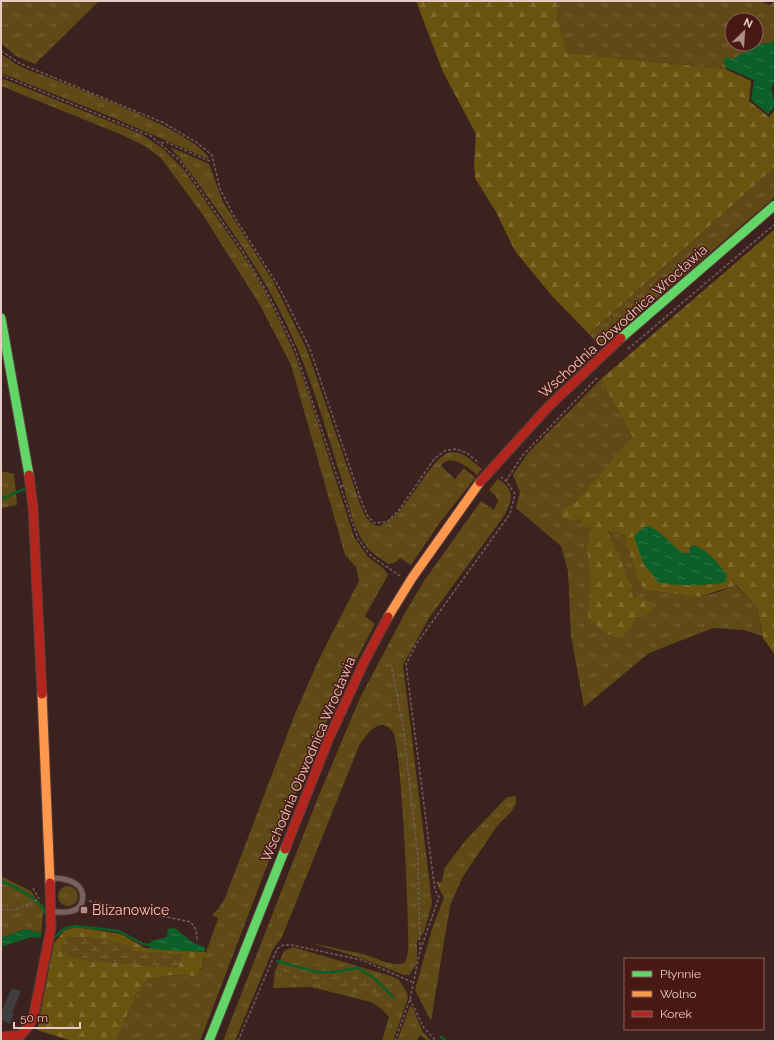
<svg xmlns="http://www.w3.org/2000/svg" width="776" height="1042" viewBox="0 0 776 1042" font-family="Raleway,sans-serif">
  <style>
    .grass { fill: url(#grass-tufts); fill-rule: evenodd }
    .forest { fill: url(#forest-firs) }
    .wetland { fill: url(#wetland-marsh) }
    .water { fill: url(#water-ripples) }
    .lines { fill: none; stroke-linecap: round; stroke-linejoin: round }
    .stream { stroke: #0c5f28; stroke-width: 2.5 }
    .building { fill: #3f3d3d }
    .lane-casing { stroke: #553e3c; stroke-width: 7 }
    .fast-casing { stroke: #553e3c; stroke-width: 11 }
    .slow-casing { stroke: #553e3c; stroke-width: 11 }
    .jam-casing { stroke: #553e3c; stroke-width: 11 }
    .path { stroke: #725e5b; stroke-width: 1.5; stroke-dasharray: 3 2; stroke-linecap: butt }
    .lane { stroke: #78625f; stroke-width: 5 }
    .fast { stroke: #63d668; stroke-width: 9 }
    .slow { stroke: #ff974d; stroke-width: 9 }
    .jam { stroke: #b3261e; stroke-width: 9 }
    .fast-bridge-casing { stroke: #553e3c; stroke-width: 11; stroke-linecap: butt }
    .jam-bridge-casing { stroke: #553e3c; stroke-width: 11; stroke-linecap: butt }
    .fast-bridge { stroke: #63d668; stroke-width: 9 }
    .jam-bridge { stroke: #b3261e; stroke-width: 9 }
    .poi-dot { fill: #ad8f8a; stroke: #481813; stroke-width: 1.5 }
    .labels { text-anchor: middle; stroke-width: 3; stroke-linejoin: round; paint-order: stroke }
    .street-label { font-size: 14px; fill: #eacac4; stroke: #481813 }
    .poi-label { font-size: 14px; fill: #eacac4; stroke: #481813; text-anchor: start }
  </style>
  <defs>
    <pattern id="grass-tufts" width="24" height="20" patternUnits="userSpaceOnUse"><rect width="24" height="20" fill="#5f4916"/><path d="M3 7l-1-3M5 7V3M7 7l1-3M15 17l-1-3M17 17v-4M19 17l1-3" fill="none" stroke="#766236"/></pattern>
    <pattern id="forest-firs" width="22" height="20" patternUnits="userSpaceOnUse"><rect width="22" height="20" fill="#6a520f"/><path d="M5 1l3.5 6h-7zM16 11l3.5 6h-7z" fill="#7f6a30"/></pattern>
    <pattern id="wetland-marsh" width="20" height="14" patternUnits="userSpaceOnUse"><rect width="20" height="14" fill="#5f4916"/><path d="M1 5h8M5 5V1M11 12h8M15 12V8" fill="none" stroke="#766236"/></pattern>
    <pattern id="water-ripples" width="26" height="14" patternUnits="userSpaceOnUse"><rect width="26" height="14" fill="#0c5f28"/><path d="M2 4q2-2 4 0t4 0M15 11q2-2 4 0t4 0" fill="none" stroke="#307546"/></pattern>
  </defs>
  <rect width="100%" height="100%" fill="#3c221f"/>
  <path class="grass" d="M1,1H99L35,64L16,56L1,43Z
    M558,1H759L770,5L775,1V41C755,46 743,56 724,63L727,68L725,69L565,53L557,17ZM732,20H756V44H732Z
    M1,54C6,57 11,61 16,64C27,71 41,74 53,79C82,90 199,134 209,159L114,118L1,73Z
    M1,78L141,134L162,148L184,170L249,264L266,293L281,324L295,355L310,399L354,537L368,557L384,569L388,575L365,616L375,624C303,757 255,901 200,1041H116L136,995L147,979L171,975L198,976L218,918L212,915L219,908L225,898L295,714L320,657L359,581L356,567L345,555L291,365L260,305L203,215L161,158L145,146L120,134L1,86Z
    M170,147L209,164L223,202L273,281L307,350L360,504C364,513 368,525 379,526C407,517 432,451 453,452C464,452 474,463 482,469L477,475C469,468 453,454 442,464V467L455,479L464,468L475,478L441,521L411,565L400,558L396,562L389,564C382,559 373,555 368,548C351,528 348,498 340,474C325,427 312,379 291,334C263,271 221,215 181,160Z
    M775,167V197L600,347L589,334Z
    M601,379L634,437L575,502L562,510L592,528L624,535L637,577L644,590L699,597L719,592L735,585L757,607L762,636L744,630L713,628L649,653L584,707L571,636L568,571L561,546L516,508L520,492L513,475L527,454Z
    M1,471L14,474L17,505L1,508Z
    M498,479C515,490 513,499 504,516L429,618L403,665L432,903L424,932L417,941V963L409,975H404L358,957L311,943C328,947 346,950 363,954C378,958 390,967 405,963C406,959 408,955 408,951C410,929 401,742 393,732C380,714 366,735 359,746L282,937L273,949L235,1041H223L315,805L360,698L406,611L424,581L481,501L494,510L498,501L495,495L489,490Z
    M516,796V803L512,811L497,826L462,878L450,906L431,1021L415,990L432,929L444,898L436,882H442L444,869L465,841L507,797Z
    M1,876L31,891L38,902L44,906L41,933L26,929L1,938Z
    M58 896a10 10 0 1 1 20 0a10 10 0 1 1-20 0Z
    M293,947L391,976L399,980L407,993L408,998L393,1041H382L389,1017L382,1009L371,1002L311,987L273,988L275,971L284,951Z
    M410,1006L413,1008L423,1032L431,1041H427L421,1035L416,1041H397Z"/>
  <path class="forest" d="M416,1H558L557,17L566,53L725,69L751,81L749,101L769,117L775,110V167L589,334L552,296L515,251L496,212L475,178L474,164L476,134L443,72Z
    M775,229V655L763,638L757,607L736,585L699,597L644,590L637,577L624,535L607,531L621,560L633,597L652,602V611L644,616L637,617L622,638L614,633L608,635L588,618L591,579L587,548L591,528L583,526L579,519L574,521L562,518L561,510L575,502L633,437L601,379Z
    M76,927L121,934L145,948L206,952L198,976L171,975L147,979L136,995L116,1041H72L37,1030L54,943L65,930Z"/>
  <path class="wetland" d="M74,936L114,941L144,952L183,954L178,968L86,961L63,954L61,946L67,937Z
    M287,961L353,971L374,976L381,984L376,993H353L320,982L281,976Z"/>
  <path class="water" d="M775,41V80L771,88L775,106L768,114L751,100L754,80L727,68L724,63L725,57L733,59L757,45Z
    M648,526L658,531L682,553H690L689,548L693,545C708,550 718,563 727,575L724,583C702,585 680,587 658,582L643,563L634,536L644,527Z
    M174,928C188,936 187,942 205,947L204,952L150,949L151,941L167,937L168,929Z
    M26,929L41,933V938L31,937L1,947V938Z"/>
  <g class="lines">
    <path class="stream" d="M1,499L24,489
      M1,881C14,886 41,899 45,913
      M55,937L65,928L76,926L119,931L143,944L153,945
      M277,961L316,972H336L358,968L374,978L393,997
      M441,1037L446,1041"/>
  </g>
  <path class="building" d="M12,988L21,991L12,1013L14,1014L10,1024L1,1020V1012Z"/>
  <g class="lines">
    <g class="lane-casing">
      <path id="lane" d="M51,878C59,878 69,879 76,884C86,891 85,908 72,911C66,913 59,912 53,912"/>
    </g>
    <g class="fast-casing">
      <path id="fast" d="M1,318L29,475
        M209,1041L285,849"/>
    </g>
    <g class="slow-casing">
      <path id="slow" d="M388,617L412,578L480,482
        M42,694L50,883"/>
    </g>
    <g class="jam-casing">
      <path id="jam" d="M29,475L33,507L42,694
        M285,849L329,738L365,660L388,617
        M1,1037L21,1035L30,1024L34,1014L51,928L50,883"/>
    </g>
    <path class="path" d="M1,51L21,64L162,122L196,142L212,155L220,189L235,218L279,287L310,349L360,497L367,515L374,523L387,522L399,510L434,459L444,451L456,449L467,453L479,463
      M1,75L151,136L180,161L243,252L269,296L294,347L358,539L371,556L400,576
      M161,143L166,142L212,162
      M628,349L775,224
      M506,481L522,456L597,378
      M341,485L360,497
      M392,669L403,726L418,858L420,949
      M33,888L39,899
      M89,901L191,922L196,930L197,941
      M1,909C14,913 28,904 39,899
      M410,999L424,1028L436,1041
      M238,1041L277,949L283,945H291L362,960L412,982
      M395,1041L410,999L420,951L439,897L435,890L433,875L406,664L417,643L510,514L515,494L506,481L501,477"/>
    <use href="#lane" class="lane"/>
    <use href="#fast" class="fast"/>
    <use href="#slow" class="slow"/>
    <use href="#jam" class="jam"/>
    <g class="fast-bridge-casing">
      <path id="fast-bridge" d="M621,338L775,205"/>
    </g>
    <g class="jam-bridge-casing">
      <path id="jam-bridge" d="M480,482L548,407L621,338"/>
    </g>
    <use href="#fast-bridge" class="fast-bridge"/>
    <use href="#jam-bridge" class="jam-bridge"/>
  </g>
  <rect class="poi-dot" x="80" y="906" width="8" height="8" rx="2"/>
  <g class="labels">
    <g class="street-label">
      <text transform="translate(623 321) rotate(-42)" y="5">Wschodnia Obwodnica Wrocławia</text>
      <text transform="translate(308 759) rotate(-67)" y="5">Wschodnia Obwodnica Wrocławia</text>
    </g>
    <g class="poi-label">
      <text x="92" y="915">Blizanowice</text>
    </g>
  </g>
  <rect width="776" height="1042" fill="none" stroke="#eacac4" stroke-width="4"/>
  <rect x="624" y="958" width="140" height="72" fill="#481813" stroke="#895f5a"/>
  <rect x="632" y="971" width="20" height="6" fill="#63d668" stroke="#895f5a"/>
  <text x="660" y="978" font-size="12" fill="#eacac4">Płynnie</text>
  <rect x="632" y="991" width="20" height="6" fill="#ff974d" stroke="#895f5a"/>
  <text x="660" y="998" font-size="12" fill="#eacac4">Wolno</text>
  <rect x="632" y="1011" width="20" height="6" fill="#b3261e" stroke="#895f5a"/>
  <text x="660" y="1018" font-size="12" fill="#eacac4">Korek</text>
  <g transform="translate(744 32) rotate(25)"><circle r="19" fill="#481813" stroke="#895f5a"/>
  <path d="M0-3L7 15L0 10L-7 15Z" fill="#ad8f8a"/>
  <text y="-6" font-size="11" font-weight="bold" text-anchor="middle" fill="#eacac4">N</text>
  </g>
  <path d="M14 1022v6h66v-6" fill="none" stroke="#eacac4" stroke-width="2"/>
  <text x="20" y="1022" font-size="12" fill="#eacac4" stroke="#481813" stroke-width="3" paint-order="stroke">50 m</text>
</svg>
